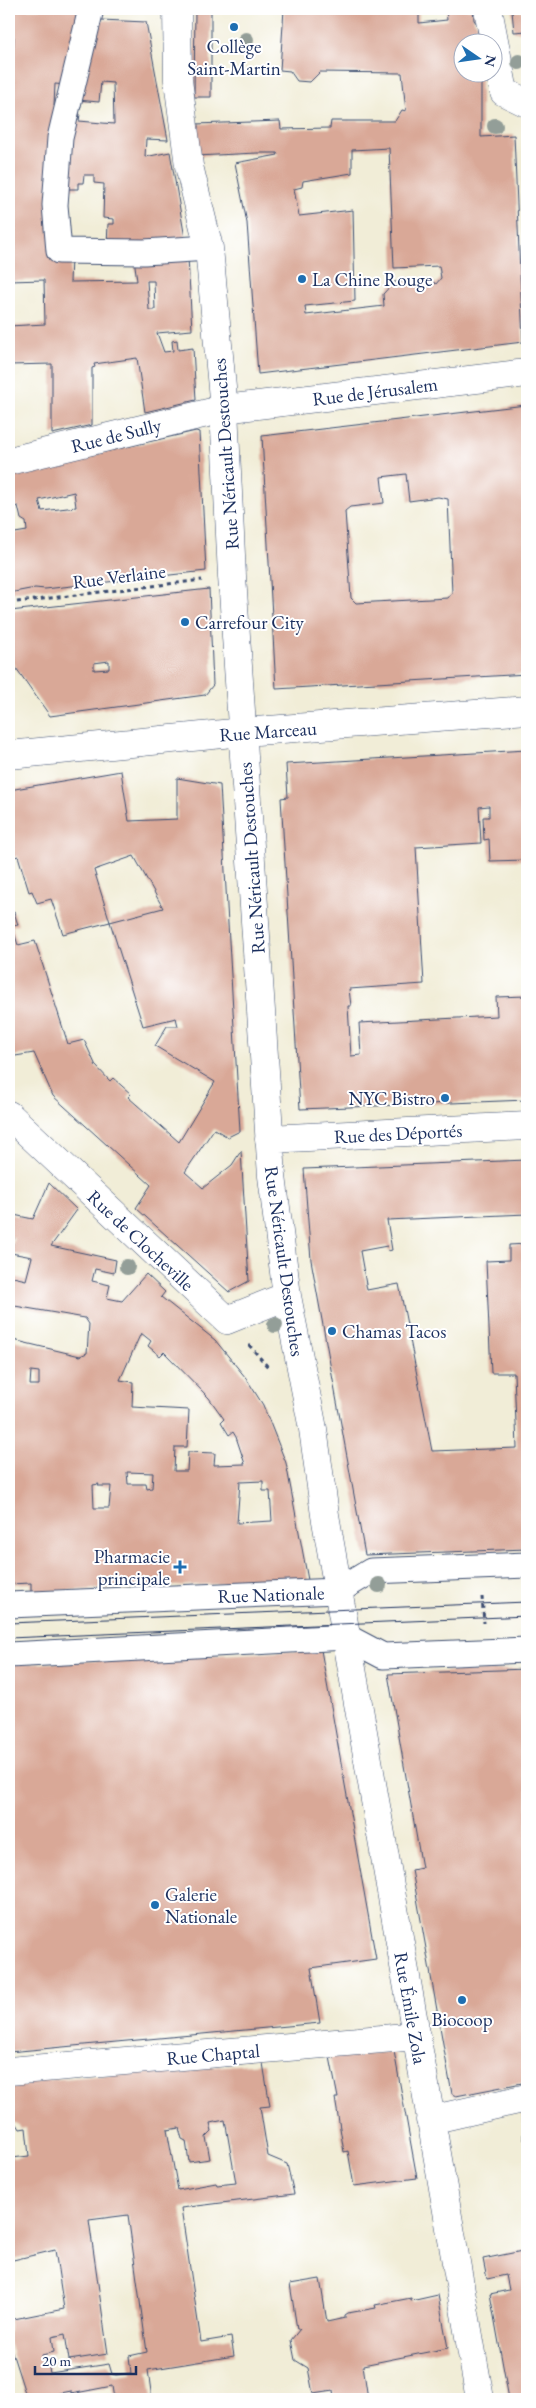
<svg xmlns="http://www.w3.org/2000/svg" width="536" height="2408" viewBox="0 0 536 2408" font-family="'EB Garamond',serif">
  <style>
    .building { fill: #d9a897; fill-rule: evenodd }
    .lines { fill: none; stroke-linecap: round; stroke-linejoin: round }
    .pedestrian-casing { stroke: #3b4c70; stroke-width: 27 }
    .minor-casing { stroke: #3b4c70; stroke-width: 29 }
    .tertiary-casing { stroke: #3b4c70; stroke-width: 29 }
    .path { stroke: #3b4c70; stroke-width: 3; stroke-dasharray: 4 4; stroke-linecap: butt }
    .pedestrian { stroke: #fff; stroke-width: 25 }
    .minor { stroke: #fff; stroke-width: 28 }
    .tertiary { stroke: #fff; stroke-width: 28 }
    .tram { stroke: #1b2f5e; stroke-width: 1 }
    .tree { fill: #939e98 }
    .poi-dot { fill: #1f6fb2; stroke: #fff; stroke-width: 2 }
    .labels { text-anchor: middle; stroke-width: 4; stroke-linejoin: round; paint-order: stroke }
    .poi-label { font-size: 19px; fill: #1b2f5e; stroke: #fff; text-anchor: start }
    .street-label { font-size: 19px; fill: #1b2f5e; stroke: #fff }
  </style>
  <rect width="100%" height="100%" fill="#fff"/>
  <filter id="ink" filterUnits="userSpaceOnUse"><feTurbulence type="fractalNoise" baseFrequency=".02" numOctaves="2"/><feDisplacementMap in="SourceGraphic" scale="10" xChannelSelector="R" yChannelSelector="G"/><feConvolveMatrix kernelMatrix="1 2 1 2 8 2 1 2 1" color-interpolation-filters="sRGB"/></filter>
  <filter id="wash" filterUnits="userSpaceOnUse"><feTurbulence type="fractalNoise" baseFrequency=".0096" numOctaves="4" result="noise"/><feDisplacementMap in="SourceGraphic" scale="20" xChannelSelector="R" yChannelSelector="G"/><feGaussianBlur stdDeviation="1.12" result="paint"/><feColorMatrix in="noise" values="0 0 0 0 0 0 0 0 0 0 0 0 0 0 0 0 0 1.4 0 .05"/><feComposite in="paint" operator="in"/></filter>
  <g filter="url(#wash)">
    <rect width="100%" height="100%" fill="#f1edd7"/>
    <g id="blocks">
      <path class="building" d="M9,9H83L67,85L55,84L54,106L62,107L51,156L71,258L70,282L137,281L134,258L188,257L192,330L157,333L164,352L173,351L172,341L177,340L178,350L193,348L196,400L145,412L137,358L94,364L95,367L92,368V425L52,434V364L9,365V326L45,324L44,280L9,281V165L14,37L9,36ZM147,281H154L155,310H149Z
        M195,9H211V97H194Z
        M284,9H419V23L447,20L446,9H473L474,20L477,24L479,42H464V72H481V137L514,135L523,342L258,374L247,223L235,163L278,155L277,153H257L196,156L195,124L280,121L281,129L330,128L331,121H395L402,110L406,111L402,73L320,72L310,82L297,81L290,71L280,70ZM389,148L394,268L439,266L441,278L436,284L430,280L394,282L383,294L384,306L306,315L305,306L355,301L353,210L299,216L294,189L302,187L303,181L352,173V150Z
        M512,11H527V31L514,32Z
        M101,20L146,22L168,140L146,139L145,157L170,152L186,244L107,245L108,224H114V219L103,218L104,184L94,183V175H84L83,183H78V189H64L74,113L80,114L79,121L114,124L113,83L101,82L99,102L77,100Z
        M526,405L527,674L276,689L262,436ZM406,474L409,501L438,497L448,499L452,593L448,598L356,603L351,598L345,511L350,507L384,503L381,477Z
        M196,431L199,432L206,571L45,589L35,588L9,593V534L27,531L26,522L21,519L18,506L9,508V474ZM74,492L76,507L42,511L39,500Z
        M209,589L213,685L205,695L50,716L9,658L10,611ZM109,661V669L94,670V663Z
        M527,750V860L490,861L489,839L484,840L483,817H489V806L479,807L481,843L416,847L424,984L349,989L351,1006H348L351,1056L361,1055L359,1023L497,1016L496,997L527,996V1100L300,1109L281,798L288,797L286,764Z
        M121,771L129,821L177,819V778L220,785L240,1131L228,1137L214,1129L185,1172L203,1188L232,1165L241,1151L249,1281L229,1292L136,1208L151,1185L53,1096L34,1053L9,1057V914L14,912L18,925L12,926L18,945L35,941L68,1044L84,1040L96,1066L110,1081L113,1078L131,1094L128,1097L179,1142L215,1082L155,1046L167,1026H178L176,1018L143,1026L110,922L63,934L51,899L37,903L32,891L29,892L18,856L9,859V790ZM134,856L163,908L110,922L94,870Z
        M527,1160V1214L387,1220L392,1250L388,1251L387,1246L360,1251L367,1290L399,1284L432,1451L517,1448L514,1373H491L486,1261L509,1260V1245L527,1244V1549L365,1555L311,1260L304,1169Z
        M49,1183L77,1210L51,1246L116,1260L114,1273L95,1269L92,1281L110,1285L107,1298L122,1301L146,1274L165,1292L161,1297L215,1340L246,1378L263,1405L286,1463L308,1580L31,1592V1583L9,1584V1339L80,1356L87,1353L89,1324L85,1318L9,1305V1276L26,1280L32,1257L11,1253L14,1238L9,1237V1214L33,1219ZM141,1333L151,1341L148,1346L160,1356L164,1352L209,1398L224,1419L221,1422L229,1435L233,1432L236,1437L245,1464L214,1465L215,1453L188,1452L187,1471H174L175,1447H187L189,1410L132,1407L133,1382L120,1380ZM31,1371L39,1372V1385H30ZM127,1472L153,1473L152,1488L147,1489L146,1484H128ZM263,1481V1491H270L272,1521L237,1523L240,1482ZM99,1484L98,1486H111L109,1508H94L93,1485Z
        M321,1650L376,1959L311,1968L320,2023L9,2052V1665Z
        M527,1669V2082L456,2096L452,2094L412,1870L422,1868L388,1674Z
        M394,2051L417,2178L354,2186L348,2151L344,2152L335,2098H338L330,2057Z
        M263,2063L270,2106L260,2107L268,2156L287,2164L294,2194L181,2208L201,2342L231,2337L234,2356L148,2370L152,2399H114L112,2386L71,2394V2391L56,2394L57,2399H27L9,2343V2320L64,2309L55,2250L9,2261V2142L12,2158L29,2156L26,2128L20,2129L17,2124L9,2121V2083ZM225,2120L236,2183L217,2185L216,2183L178,2190L167,2130L179,2128L182,2139L186,2141L189,2162L210,2159L206,2137L212,2131L210,2123ZM128,2215L147,2352L129,2356L131,2373L116,2375L112,2374L109,2364L50,2373L48,2364L44,2365L42,2355L54,2352L52,2337L65,2334L69,2360L108,2354L89,2220Z
        M527,2111V2144H526L525,2140L523,2139V2134H526L521,2112Z
        M527,2250V2399H509L490,2294L509,2290L506,2275L487,2279L483,2259Z
        M320,2279L327,2322L345,2318V2315L348,2313L376,2308L375,2305L411,2298V2301L438,2295L448,2348L363,2365L368,2399H334L333,2391L313,2394L308,2368L295,2360L291,2340L300,2329H297L290,2284Z"/>
    </g>
  </g>
  <g filter="url(#ink)">
    <use href="#blocks" fill-opacity="0" stroke="#3b4c70" stroke-width="1"/>
    <g class="lines">
      <g class="pedestrian-casing">
        <path id="pedestrian" d="M91,9L60,138L55,205L59,251L144,252L209,248
          M9,1605L338,1591L371,1571L527,1565
          M9,1655L347,1637L383,1656L527,1650"/>
      </g>
      <g class="minor-casing">
        <path id="minor" d="M177,9L178,80L189,166L209,248L224,409L232,576L272,1176L287,1296L313,1429L325,1515L480,2399
          M488,9L504,92L527,103
          M9,461L224,409L527,373
          M9,1115L227,1320L287,1296
          M269,1139L527,1126
          M9,2071L417,2036
          M430,2120L527,2098"/>
      </g>
      <g class="tertiary-casing">
        <path id="tertiary" d="M9,755L243,732L527,710"/>
      </g>
      <path class="path" d="M9,603L202,580
        M249,1345L268,1367
        M482,1597L484,1623"/>
      <use href="#pedestrian" class="pedestrian"/>
      <use href="#minor" class="minor"/>
      <use href="#tertiary" class="tertiary"/>
      <path class="tram" d="M9,1623L527,1602
        M9,1638L527,1616"/>
    </g>
    <g class="tree">
      <circle cx="246" cy="40" r="8"/>
      <circle cx="519" cy="62" r="8"/>
      <circle cx="495" cy="126" r="8"/>
      <circle cx="127" cy="1267" r="8"/>
      <circle cx="275" cy="1325" r="8"/>
      <circle cx="379" cy="1585" r="8"/>
    </g>
  </g>
  <g class="poi-dot">
    <circle cx="234" cy="27" r="5"/>
    <circle cx="302" cy="279" r="5"/>
    <circle cx="185" cy="622" r="5"/>
    <circle cx="445" cy="1098" r="5"/>
    <circle cx="332" cy="1331" r="5"/>
    <path d="M177.5 1559.5h5v5h5v5h-5v5h-5v-5h-5v-5h5z"/>
    <circle cx="155" cy="1905" r="5"/>
    <circle cx="462" cy="2000" r="5"/>
  </g>
  <g class="labels">
    <g class="poi-label">
      <text x="234" y="53" text-anchor="middle">Collège<tspan x="234" dy="22">Saint-Martin</tspan></text>
      <text x="312" y="286">La Chine Rouge</text>
      <text x="195" y="629">Carrefour City</text>
      <text x="435" y="1105" text-anchor="end">NYC Bistro</text>
      <text x="342" y="1338">Chamas Tacos</text>
      <text x="170" y="1563" text-anchor="end">Pharmacie<tspan x="170" dy="22">principale</tspan></text>
      <text x="165" y="1901">Galerie<tspan x="165" dy="22">Nationale</tspan></text>
      <text x="462" y="2026" text-anchor="middle">Biocoop</text>
    </g>
    <g class="street-label">
      <text transform="translate(375 391) rotate(-7)" y="7">Rue de Jérusalem</text>
      <text transform="translate(116 435) rotate(-14)" y="7">Rue de Sully</text>
      <text transform="translate(225 454) rotate(-94)" y="7">Rue Néricault Destouches</text>
      <text transform="translate(119 576) rotate(-7)" y="7">Rue Verlaine</text>
      <text transform="translate(268 731) rotate(-4)" y="7">Rue Marceau</text>
      <text transform="translate(251 858) rotate(-94)" y="7">Rue Néricault Destouches</text>
      <text transform="translate(398 1133) rotate(-3)" y="7">Rue des Déportés</text>
      <text transform="translate(141 1240) rotate(43)" y="7">Rue de Clocheville</text>
      <text transform="translate(285 1261) rotate(82)" y="7">Rue Néricault Destouches</text>
      <text transform="translate(271 1594) rotate(-2)" y="7">Rue Nationale</text>
      <text transform="translate(411 2008) rotate(80)" y="7">Rue Émile Zola</text>
      <text transform="translate(213 2054) rotate(-5)" y="7">Rue Chaptal</text>
    </g>
  </g>
  <rect width="536" height="2408" fill="none" stroke="#fff" stroke-width="30"/>
  <g transform="translate(478 58) rotate(103)"><circle r="24" fill="#ffffff" stroke="#a4acbf"/>
  <path d="M0-4L9 19L0 12L-9 19Z" fill="#1f6fb2"/>
  <text y="-8" font-size="14" font-weight="bold" text-anchor="middle" fill="#1b2f5e">N</text>
  </g>
  <path d="M35 2366v8h101v-8" fill="none" stroke="#1b2f5e" stroke-width="2.5"/>
  <text x="42" y="2366" font-size="15" fill="#1b2f5e" stroke="#ffffff" stroke-width="4" paint-order="stroke">20 m</text>
</svg>
